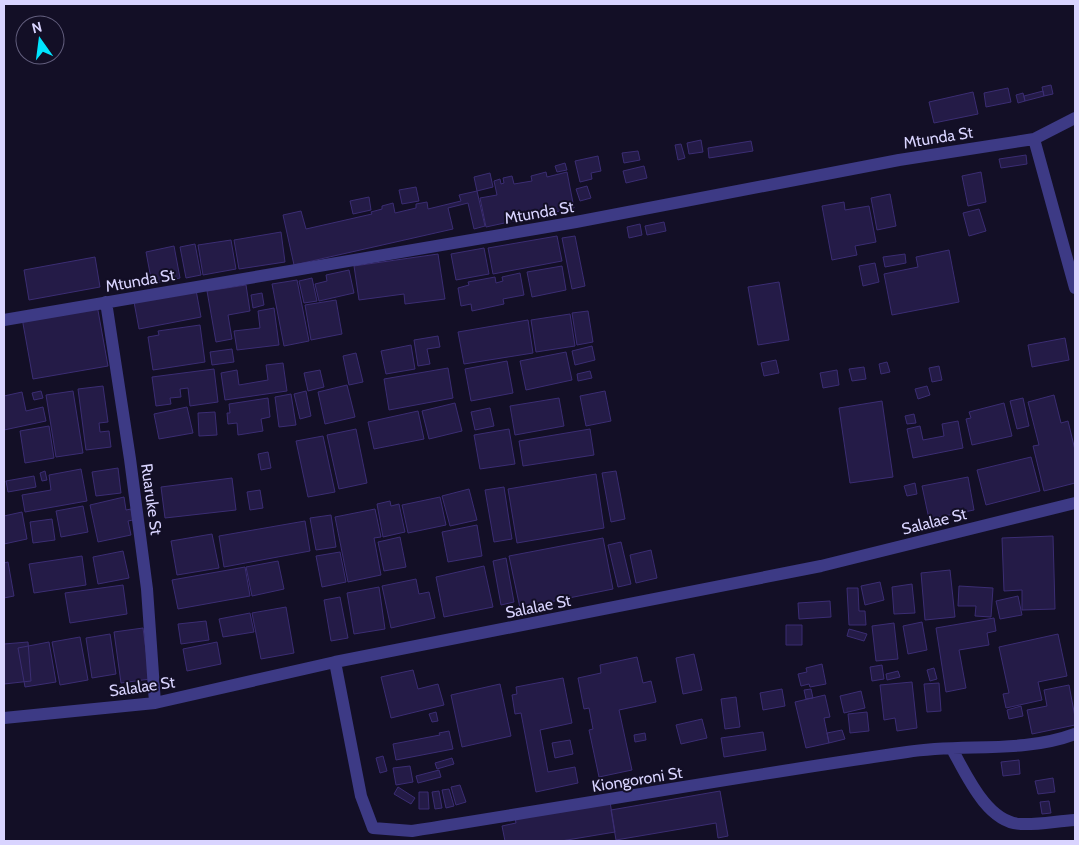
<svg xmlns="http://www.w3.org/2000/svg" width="1079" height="845" viewBox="0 0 1079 845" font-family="Cabin,sans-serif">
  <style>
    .building { fill: #241b47; stroke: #3b2d73 }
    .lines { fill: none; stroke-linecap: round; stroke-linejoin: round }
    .minor { stroke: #3d3a85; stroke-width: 12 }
    .labels { text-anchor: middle; stroke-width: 4; stroke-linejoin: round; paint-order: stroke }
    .street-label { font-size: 16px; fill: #d9d4ff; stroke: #130f26 }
  </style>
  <rect width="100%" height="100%" fill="#130f26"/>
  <path class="building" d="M1051,85L1053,94L1044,96L1042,87Z
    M1008,88L1011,102L986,107L984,93Z
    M1043,91L1044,96L1025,101L1024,96Z
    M973,92L978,114L934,123L929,102Z
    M1023,93L1025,101L1018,103L1016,95Z
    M701,140L703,152L689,154L687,143Z
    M751,141L753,151L709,158L708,148Z
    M681,144L685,158L678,160L675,145Z
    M638,151L640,160L624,163L622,153Z
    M1026,155L1027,164L1001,168L999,159Z
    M598,156L601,171L591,173L592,179L580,182L575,161Z
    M565,163L567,170L557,172L555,166Z
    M644,166L647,178L626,183L623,171Z
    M546,172L547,177L567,172L574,208L486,227L480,198L497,195L494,181L500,179L501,184L504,183L503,178L512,176L514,184L532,181L531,176Z
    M981,172L986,202L968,206L962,176Z
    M490,173L493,187L477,191L474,177Z
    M587,186L591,198L580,201L576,189Z
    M416,187L419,201L402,204L399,190Z
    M477,191L485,226L474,229L468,203L448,208L453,229L294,265L283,215L301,211L306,229L372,214L371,212L382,209V206L393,203L395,213L416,208V204L427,202L428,209L461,201L459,195Z
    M890,194L896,226L877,230L871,198Z
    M369,197L371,210L353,214L350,201Z
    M844,202L845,210L869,206L876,242L855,246L857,255L832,260L822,206Z
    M979,209L986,231L969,236L963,213Z
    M664,222L666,231L647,235L645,226Z
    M640,224L642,235L629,238L627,227Z
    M281,232L285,262L239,269L234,240Z
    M557,236L562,261L493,274L488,248Z
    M575,236L585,286L572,289L562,238Z
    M231,240L236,269L203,275L198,245Z
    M195,244L201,275L186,278L180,247Z
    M174,246L180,278L152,284L146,252Z
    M484,248L489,274L456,280L451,254Z
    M949,250L959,302L892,315L884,274L918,267L916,257Z
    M438,254L445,299L405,304L404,294L359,300L354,266Z
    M905,254L906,263L885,267L883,257Z
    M95,257L100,287L29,300L24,270Z
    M875,263L879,282L863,286L859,266Z
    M562,266L566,290L532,297L527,272Z
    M349,270L354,293L319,301L315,284L327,281L326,275Z
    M520,273L524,295L503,299L504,304L472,311L471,304L461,306L458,288L469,285L468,282L495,277L496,283L503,281L502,277Z
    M312,278L317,301L304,303L299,281Z
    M297,280L309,341L284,346L272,284Z
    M779,282L789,340L758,345L748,287Z
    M246,285L250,311L228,315L232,339L216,342L207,291Z
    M196,290L201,317L139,329L134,302Z
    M262,293L264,305L253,308L251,295Z
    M336,300L342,334L311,340L305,305Z
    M97,305L108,366L33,379L22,318Z
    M274,308L279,345L237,350L234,331L260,328L258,311Z
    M588,311L593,342L577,345L572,313Z
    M570,314L575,346L536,352L531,320Z
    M528,320L533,353L464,364L458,332Z
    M200,325L205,362L153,370L148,337L159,335L158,331Z
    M438,336L440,347L427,349L430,364L418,366L414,340Z
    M1065,338L1069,360L1032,367L1028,345Z
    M411,345L415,369L386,374L381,351Z
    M592,346L595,360L575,365L572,351Z
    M232,349L234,362L212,365L210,352Z
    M566,352L572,380L526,390L520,361Z
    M356,353L363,382L349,385L343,356Z
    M776,360L779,373L764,376L761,363Z
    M507,361L513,393L471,401L465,369Z
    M887,362L890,372L881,374L879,364Z
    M283,363L287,391L225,400L221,373L237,370L239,385L268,380L266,365Z
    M939,366L942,380L932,382L929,368Z
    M864,367L866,379L852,381L849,369Z
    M448,368L453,398L389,410L384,379Z
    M214,369L218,402L190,406L188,388L180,389L181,397L170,398L171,404L156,406L152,377Z
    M320,370L324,387L308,391L304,373Z
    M837,370L839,385L823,388L820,373Z
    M590,371L592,378L578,381L577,374Z
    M347,385L355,417L325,424L318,392Z
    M103,386L108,422L99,423L100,432L109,431L111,447L86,450L78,389Z
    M927,386L930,395L918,399L915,389Z
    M41,391L43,398L34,400L32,393Z
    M73,391L83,453L56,457L46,395Z
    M306,391L311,416L300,419L294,394Z
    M605,391L611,421L586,426L580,396Z
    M22,392L26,411L43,407L46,421L4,430V396Z
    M291,394L296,425L279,427L275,397Z
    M1054,395L1061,423L1068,421L1075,450V483L1044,491L1033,446L1039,445L1028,402Z
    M268,398L270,417L261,419L263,431L238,435L237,423L228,424L227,413H230L229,404Z
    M559,398L564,426L515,435L510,406Z
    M1023,398L1029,426L1017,429L1010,401Z
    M882,401L893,477L850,483L839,408Z
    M455,403L462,431L429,439L422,411Z
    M1004,403L1012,436L972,445L966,419L971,418L969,412Z
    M187,407L193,433L159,439L154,414Z
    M490,408L494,426L475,430L471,412Z
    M418,411L424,439L374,449L368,422Z
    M215,412L217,435L199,436L198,413Z
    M914,414L916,423L907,424L905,416Z
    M958,421L963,448L913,458L907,429L920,426L923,440L944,436L942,424Z
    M49,426L54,458L25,463L20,431Z
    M356,429L367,483L339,489L327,435Z
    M509,429L515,464L480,469L474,435Z
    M590,429L594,455L523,466L519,441Z
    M323,436L335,492L308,497L296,441Z
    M268,452L271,468L261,470L258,454Z
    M1031,457L1040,491L986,505L977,470Z
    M118,468L121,493L96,496L92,472Z
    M81,469L87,501L25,512L22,495L51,490L49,475Z
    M45,471L47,480L42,481L40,473Z
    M616,471L625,519L611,522L602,473Z
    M596,474L604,528L517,543L508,489Z
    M34,476L36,487L8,492L6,481Z
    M968,477L974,510L929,519L922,486Z
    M232,478L236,510L165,518L161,487Z
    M915,483L917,494L907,496L904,486Z
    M504,487L512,539L494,542L485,490Z
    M469,489L477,520L450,526L442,496Z
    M260,490L263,508L250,510L247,492Z
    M124,497L126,510L131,509L133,520L128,521L131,535L98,542L90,505Z
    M440,497L446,525L408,533L402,505Z
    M390,501L391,506L399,504L405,532L383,537L377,504Z
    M83,506L88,532L61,537L56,511Z
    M375,509L381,537L374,538L381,575L348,582L335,517Z
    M22,512L27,539L4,544V516Z
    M331,515L336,547L316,550L310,518Z
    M52,519L55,540L33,543L30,522Z
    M305,521L310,551L224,567L219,536Z
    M477,525L482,556L448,562L442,532Z
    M212,534L219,568L177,575L171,541Z
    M1053,536L1055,609L1022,610V590L1004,591L1002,538Z
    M400,537L406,567L384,571L378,542Z
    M603,538L613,589L520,608L509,556Z
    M621,542L631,584L618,587L608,545Z
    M651,550L657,578L636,583L630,555Z
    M123,551L129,578L98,584L93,557Z
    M340,552L346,582L322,587L316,556Z
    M82,556L86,585L34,593L29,564Z
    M506,558L514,602L501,605L493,561Z
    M278,561L284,589L252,596L246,567Z
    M8,562L14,596L4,598V563Z
    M484,566L493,607L444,617L436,577Z
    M245,567L250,596L178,609L172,580Z
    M950,570L955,617L925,620L921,573Z
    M416,579L419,594L429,592L435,618L391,628L382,586Z
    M880,582L884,600L865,605L861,586Z
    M912,584L915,613L894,614L892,587Z
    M123,585L127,614L70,623L65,593Z
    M959,586L993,588L991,617L975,616L976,606H958Z
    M379,587L385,629L354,634L347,593Z
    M847,588H858L859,611H865L866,625H849Z
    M1018,596L1022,615L1000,619L996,601Z
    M340,597L348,638L331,641L324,600Z
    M830,601L831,617L799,619L798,603Z
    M286,607L294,653L261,659L252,613Z
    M250,613L254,632L223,637L219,619Z
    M994,618L996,631L987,633L989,645L959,650L966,688L946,692L936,628Z
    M206,621L209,640L181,644L178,624Z
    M922,622L927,650L908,654L903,626Z
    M894,623L898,659L876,661L872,626Z
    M786,625H802V645H786Z
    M143,628L150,679L121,683L114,632Z
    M849,629L867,634L864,641L847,636Z
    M110,634L116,674L92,678L86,638Z
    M1058,634L1067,676L1038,682L1042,700L1006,708L1003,694L1009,693L999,647Z
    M80,637L88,680L60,685L52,642Z
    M28,642L31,681L4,684V644Z
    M49,642L56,682L25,687L18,648Z
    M217,642L221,664L187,671L183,649Z
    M694,654L702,690L683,694L676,658Z
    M637,657L643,683L651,681L656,702L619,710L632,770L599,777L589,730L593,729L589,708L584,709L578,678L601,673L600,665Z
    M822,664L826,684L810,687L809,684L801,686L798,674L807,672L806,668Z
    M882,665L884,679L872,681L870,667Z
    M934,668L937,679L930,681L927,670Z
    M413,670L418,689L438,684L444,705L391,718L381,677Z
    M898,671L900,677L887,680L886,674Z
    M563,678L572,723L540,730L548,772L575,767L578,783L536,792L521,713L515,714L512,695L517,694L516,687Z
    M912,682L917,728L897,731L895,718L884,720L880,685Z
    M939,683L941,711L927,712L924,684Z
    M500,684L511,736L462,747L451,695Z
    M1069,685L1075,717V725L1032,734L1027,710L1047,706L1044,690Z
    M782,689L785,706L763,710L760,693Z
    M811,689L813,698L806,699L804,690Z
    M861,691L865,708L844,713L840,696Z
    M825,695L830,717L824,718L829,743L806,748L795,702Z
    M736,697L740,727L725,729L721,699Z
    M1021,706L1023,716L1009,719L1007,710Z
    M436,712L438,721L432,722L429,714Z
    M867,712L869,731L850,733L848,714Z
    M702,719L707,738L681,744L676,725Z
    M842,730L845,739L829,743L827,733Z
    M449,731L453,749L396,760L393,744L440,735L439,733Z
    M763,732L766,750L724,757L721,738Z
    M645,733L646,740L635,742L634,735Z
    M570,740L573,754L555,758L552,743Z
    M383,756L387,771L380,773L376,758Z
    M452,758L454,764L437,769L435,763Z
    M1019,760L1020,774L1003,776L1001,762Z
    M410,766L413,782L396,785L393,768Z
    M439,770L441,777L418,783L416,776Z
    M1053,778L1055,792L1038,794L1035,781Z
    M460,785L466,802L456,805L451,787Z
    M398,787L415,798L411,804L394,794Z
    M449,789L454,806L446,808L442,790Z
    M439,791L442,808L435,809L432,792Z
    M720,791L728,836L718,838L716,823L616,840L611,810Z
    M419,792H428L429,809H419Z
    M1049,801L1051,813L1042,814L1040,802Z
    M610,802L615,832L561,841H505L502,826L516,823L515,818Z"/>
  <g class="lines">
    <path class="minor" d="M1034,139L1075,288
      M106,302L130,459L147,589L155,703
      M4,320L576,222L899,160L1034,139L1075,118
      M335,662L361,796L373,828L412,831C577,805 742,776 907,752C963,743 1021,754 1075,734
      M4,718L155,703L335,662L821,566L1075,503
      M952,749C966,774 987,823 1021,824C1038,825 1057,821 1075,820"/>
  </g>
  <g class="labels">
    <g class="street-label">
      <text transform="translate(938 137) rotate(-9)" y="6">Mtunda St</text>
      <text transform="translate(539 212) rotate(-10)" y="6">Mtunda St</text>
      <text transform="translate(140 280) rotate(-10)" y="6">Mtunda St</text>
      <text transform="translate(152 499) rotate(82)" y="6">Ruaruke St</text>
      <text transform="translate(934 521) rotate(-14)" y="6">Salalae St</text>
      <text transform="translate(538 606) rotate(-11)" y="6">Salalae St</text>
      <text transform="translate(142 686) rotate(-8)" y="6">Salalae St</text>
      <text transform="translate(637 779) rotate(-9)" y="6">Kiongoroni St</text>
    </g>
  </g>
  <rect width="1079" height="845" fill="none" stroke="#d9d4ff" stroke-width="10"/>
  <g transform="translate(40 40) rotate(346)"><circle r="24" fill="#130f26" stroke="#625e7d"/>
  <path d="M0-4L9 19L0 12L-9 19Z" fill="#00e5ff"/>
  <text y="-8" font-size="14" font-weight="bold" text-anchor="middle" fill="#d9d4ff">N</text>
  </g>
</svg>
